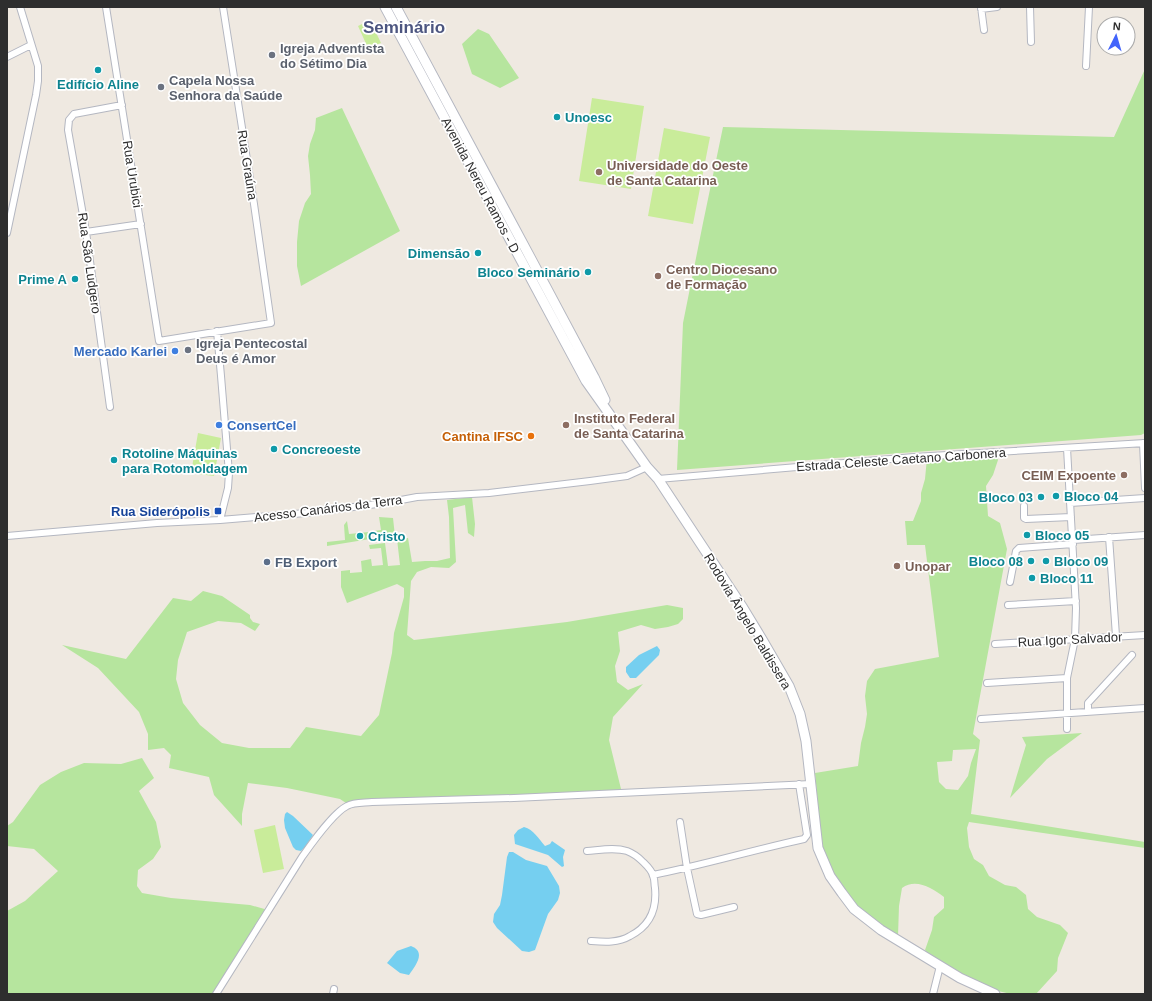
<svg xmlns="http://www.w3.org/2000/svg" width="1152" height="1001" viewBox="0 0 1152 1001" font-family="Helvetica,sans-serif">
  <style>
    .green { fill: #b6e59e; fill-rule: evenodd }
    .pitch { fill: #c9ec9a }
    .water { fill: #75cff0 }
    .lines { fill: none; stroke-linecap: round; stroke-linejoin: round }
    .street-casing { stroke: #b4b7c1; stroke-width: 8 }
    .secondary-casing { stroke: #b4b7c1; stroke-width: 11 }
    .street { stroke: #fff; stroke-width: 6 }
    .secondary { stroke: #fff; stroke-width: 9 }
    .worship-dot { fill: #6b7280; stroke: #fff; stroke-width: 1.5 }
    .culture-dot { fill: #0f9aa8; stroke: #fff; stroke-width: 1.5 }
    .education-dot { fill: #8d6e63; stroke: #fff; stroke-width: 1.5 }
    .shop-dot { fill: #3f7fe0; stroke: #fff; stroke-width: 1.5 }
    .food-dot { fill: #e8710a; stroke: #fff; stroke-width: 1.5 }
    .transit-dot { fill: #1a4fb4; stroke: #fff; stroke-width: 1.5 }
    .service-dot { fill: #5c6f8a; stroke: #fff; stroke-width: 1.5 }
    .labels { text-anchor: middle; stroke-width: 3.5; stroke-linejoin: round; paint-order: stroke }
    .worship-label { font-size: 13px; font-weight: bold; fill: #5b616d; stroke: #fff; text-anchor: start }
    .culture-label { font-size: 13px; font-weight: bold; fill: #0d838f; stroke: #fff; text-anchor: start }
    .street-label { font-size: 13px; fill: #2e2e2e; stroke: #fff }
    .education-label { font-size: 13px; font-weight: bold; fill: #785e54; stroke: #fff; text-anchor: start }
    .shop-label { font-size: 13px; font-weight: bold; fill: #366cbe; stroke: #fff; text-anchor: end }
    .food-label { font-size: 13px; font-weight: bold; fill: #c56008; stroke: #fff; text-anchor: end }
    .transit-label { font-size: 13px; font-weight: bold; fill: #164399; stroke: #fff; text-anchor: end }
    .service-label { font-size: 13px; font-weight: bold; fill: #4e5e75; stroke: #fff; text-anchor: start }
    .district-label { font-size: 17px; font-weight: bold; fill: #4d5680; stroke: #fff }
  </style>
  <rect width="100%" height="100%" fill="#efe9e1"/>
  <path class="green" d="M478,29L489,34L519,78L500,88L472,74L462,44Z
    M1145,69V433L1141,435L677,470L683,323L703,223L723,127L1114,137Z
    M342,108L400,231L301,286L297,266V242L299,221L305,203L311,194L310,175L308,156L310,144L315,130L316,118Z
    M996,455L998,460L993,475L986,486L988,516L1000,523L1007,549L973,734L980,740L971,814L1145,842V848L969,822L967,828L969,847L974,859L983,865L989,876L1005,885L1016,887L1026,895L1028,909L1037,917L1060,925L1068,933L1058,958L1057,971L1036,994H1011L998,991L957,972L928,954L925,950L932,930L934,917L944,908V897C932,888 916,878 902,888L899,906L898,936L892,934L857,906L834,873L822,846L815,773L858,766L861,743L865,727L867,714L865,696L867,681L875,669L939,657L925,545H907L905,521H913L921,501V493L925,479L927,458ZM976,749L971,763L968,776L958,790L946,789L939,782L937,762L952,761L953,750Z
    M472,497L475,524L474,537L468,533L465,505L453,508L456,562L449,568L431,567L417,572L411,581L407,635L414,640L567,622L667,605L683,608V619L678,624L668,627L655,629L641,625L618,632L620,651L615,666L617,682L628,690L643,684L613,717L609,740L622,793L349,805L340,799L287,788L248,783L242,814V826L214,795L209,777L169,768L171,755L164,748L148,750V734L139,712L98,668L62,645L126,659L173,598L191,601L203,591L222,596L250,615V618L253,622L260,624L255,631L241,623L218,621L187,632L178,660L176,679L183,703L200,725L222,743L249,748H290L306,727L361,736L379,715L392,653L394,633L404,597V588L397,584L347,603L341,587V571L350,570V573L362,572L361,561L371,559L372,566L383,565L381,548L370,549L369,545L385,543L388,566L400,565L397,539L408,538L412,562L425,561H437L450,558L449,517L447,500Z
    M379,517L393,518L395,536L375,539L374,531L381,530Z
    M347,521L349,534L369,532L370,539L327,546V542L345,540L344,525Z
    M1082,733L1047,759L1010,798L1026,745L1022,737Z
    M142,758L154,778L139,791L156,822L161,847L153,859L138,870L137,886L142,893L171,898L250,905L268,910L216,994H7V911L25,901L58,871L34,849L7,846V826L13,822L40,785L61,772L84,763L121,764Z"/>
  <path class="pitch" d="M370,20L381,43L368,48L358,26Z
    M592,98L644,106L631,189L579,181Z
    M664,128L710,137L693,224L648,216Z
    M198,433L221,438L214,476L191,473Z
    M275,825L284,869L263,873L254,830Z"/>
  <path class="water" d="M657,646L660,650L659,655L636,678H630L626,672V667L639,655Z
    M287,812L293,816L313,835L305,847L301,851L296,850L293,847L285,828L284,820L285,814Z
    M524,827C534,830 538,838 545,846L550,844L552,841L565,850L563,857L564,866L562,867L548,855L515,844L514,835L518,830Z
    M509,852H513L526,860L547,866L559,886L560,893L558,900L548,914L535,950L529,952L522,951L497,928L493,922L494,914L500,905L502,895L507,857Z
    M411,946C427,952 415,966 409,975L400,973L387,963L397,951Z"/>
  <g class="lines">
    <g class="street-casing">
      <path id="street" d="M106,7L159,341L271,323L254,204L223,7
        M981,7L984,30
        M1030,7L1031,42
        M981,9L997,7
        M7,57L31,45
        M1086,66L1089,7
        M86,232L141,224
        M7,233L36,95L38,81V66L20,7
        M217,331L221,376L229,473L228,488L220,520
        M110,407L86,232L68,130L69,120L74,114L122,105
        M1143,443L1145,488
        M658,479L914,457L1145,443
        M1070,503L1145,498
        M1024,506V518L1026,519L1071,517
        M7,536L157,523L220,520L306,513L385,503L417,497L489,493L590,481L627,476L647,467
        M1109,537L1116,636
        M1073,540L1145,535
        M1010,582L1016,551L1019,548L1073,544
        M1008,605L1076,601
        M995,644L1145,635
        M987,683L1067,678
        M1088,712V703L1132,655
        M981,719L1145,708
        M1067,729V678L1075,639L1076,608L1067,448
        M680,822L687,868L697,914L701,915L734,907
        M587,851C600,850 615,847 627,851C632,853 638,857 642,861C646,865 652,870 653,876C655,879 654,884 655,888C657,909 650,926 630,936C618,943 605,942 591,941
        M653,875C704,865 753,850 804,839L807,835L799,784
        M216,994L302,857C312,843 333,813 347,806C354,802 365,803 372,802L514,798L811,784
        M333,994L334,989
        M933,994L940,966"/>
    </g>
    <g class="secondary-casing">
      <path id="secondary" d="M385,7L586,381L647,467L658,479L743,608L763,641L789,686L800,714L806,741L818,848L830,876L842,893L854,909L881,930L960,978L995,994
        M396,7L530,257L594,377L605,400"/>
    </g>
    <use href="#street" class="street"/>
    <use href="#secondary" class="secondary"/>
  </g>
  <g class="worship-dot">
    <circle cx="272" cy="55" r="4"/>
    <circle cx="161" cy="87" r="4"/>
    <circle cx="188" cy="350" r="4"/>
  </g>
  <g class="culture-dot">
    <circle cx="98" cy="70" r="4"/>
    <circle cx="557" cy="117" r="4"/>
    <circle cx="478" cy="253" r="4"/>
    <circle cx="588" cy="272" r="4"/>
    <circle cx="75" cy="279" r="4"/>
    <circle cx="274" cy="449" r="4"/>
    <circle cx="114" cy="460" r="4"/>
    <circle cx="1056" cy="496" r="4"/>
    <circle cx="1041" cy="497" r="4"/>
    <circle cx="1027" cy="535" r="4"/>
    <circle cx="360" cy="536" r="4"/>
    <circle cx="1031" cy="561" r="4"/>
    <circle cx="1046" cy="561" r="4"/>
    <circle cx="1032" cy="578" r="4"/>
  </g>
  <g class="education-dot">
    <circle cx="599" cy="172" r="4"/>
    <circle cx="658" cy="276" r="4"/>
    <circle cx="566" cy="425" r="4"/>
    <circle cx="1124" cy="475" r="4"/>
    <circle cx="897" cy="566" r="4"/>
  </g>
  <g class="shop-dot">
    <circle cx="175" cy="351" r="4"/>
    <circle cx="219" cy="425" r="4"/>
  </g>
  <circle class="food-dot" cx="531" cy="436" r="4"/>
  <rect class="transit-dot" x="214" y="507" width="8" height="8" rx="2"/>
  <circle class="service-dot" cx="267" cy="562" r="4"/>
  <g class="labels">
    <g class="worship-label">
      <text x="280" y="53">Igreja Adventista<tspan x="280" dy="15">do Sétimo Dia</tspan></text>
      <text x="169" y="85">Capela Nossa<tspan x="169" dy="15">Senhora da Saúde</tspan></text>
      <text x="196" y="348">Igreja Pentecostal<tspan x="196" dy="15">Deus é Amor</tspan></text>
    </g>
    <g class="culture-label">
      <text x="98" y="89" text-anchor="middle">Edifício Aline</text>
      <text x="565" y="122">Unoesc</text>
      <text x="470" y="258" text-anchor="end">Dimensão</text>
      <text x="580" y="277" text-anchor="end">Bloco Seminário</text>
      <text x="67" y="284" text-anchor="end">Prime A</text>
      <text x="282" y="454">Concreoeste</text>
      <text x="122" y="458">Rotoline Máquinas<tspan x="122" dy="15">para Rotomoldagem</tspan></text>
      <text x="1064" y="501">Bloco 04</text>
      <text x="1033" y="502" text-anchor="end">Bloco 03</text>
      <text x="1035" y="540">Bloco 05</text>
      <text x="368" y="541">Cristo</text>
      <text x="1023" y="566" text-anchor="end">Bloco 08</text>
      <text x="1054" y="566">Bloco 09</text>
      <text x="1040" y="583">Bloco 11</text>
    </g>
    <g class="street-label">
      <text transform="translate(248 165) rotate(81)" y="5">Rua Graúna</text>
      <text transform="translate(133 174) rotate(81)" y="5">Rua Urubici</text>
      <text transform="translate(481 185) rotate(62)" y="5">Avenida Nereu Ramos - D</text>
      <text transform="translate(90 263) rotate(82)" y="5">Rua São Ludgero</text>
      <text transform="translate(901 459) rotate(-4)" y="5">Estrada Celeste Caetano Carbonera</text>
      <text transform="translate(328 508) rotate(-7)" y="5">Acesso Canários da Terra</text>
      <text transform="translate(748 621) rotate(59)" y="5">Rodovia Ângelo Baldissera</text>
      <text transform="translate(1070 639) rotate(-3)" y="5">Rua Igor Salvador</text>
    </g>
    <g class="education-label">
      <text x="607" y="170">Universidade do Oeste<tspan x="607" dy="15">de Santa Catarina</tspan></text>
      <text x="666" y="274">Centro Diocesano<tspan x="666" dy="15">de Formação</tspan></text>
      <text x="574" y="423">Instituto Federal<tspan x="574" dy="15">de Santa Catarina</tspan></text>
      <text x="1116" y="480" text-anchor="end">CEIM Expoente</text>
      <text x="905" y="571">Unopar</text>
    </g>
    <g class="shop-label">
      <text x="167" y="356">Mercado Karlei</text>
      <text x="227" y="430" text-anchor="start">ConsertCel</text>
    </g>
    <g class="food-label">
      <text x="523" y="441">Cantina IFSC</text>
    </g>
    <g class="transit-label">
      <text x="210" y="516">Rua Siderópolis</text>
    </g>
    <g class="service-label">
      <text x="275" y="567">FB Export</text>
    </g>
    <g class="district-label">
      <text x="404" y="33">Seminário</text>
    </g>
  </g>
  <rect width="1152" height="1001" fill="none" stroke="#2e2e2e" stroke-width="16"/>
  <g transform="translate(1116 36) rotate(5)"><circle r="19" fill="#ffffff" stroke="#ababab"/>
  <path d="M0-3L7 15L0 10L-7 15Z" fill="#4264fb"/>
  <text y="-6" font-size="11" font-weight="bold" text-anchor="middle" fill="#2e2e2e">N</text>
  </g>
</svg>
